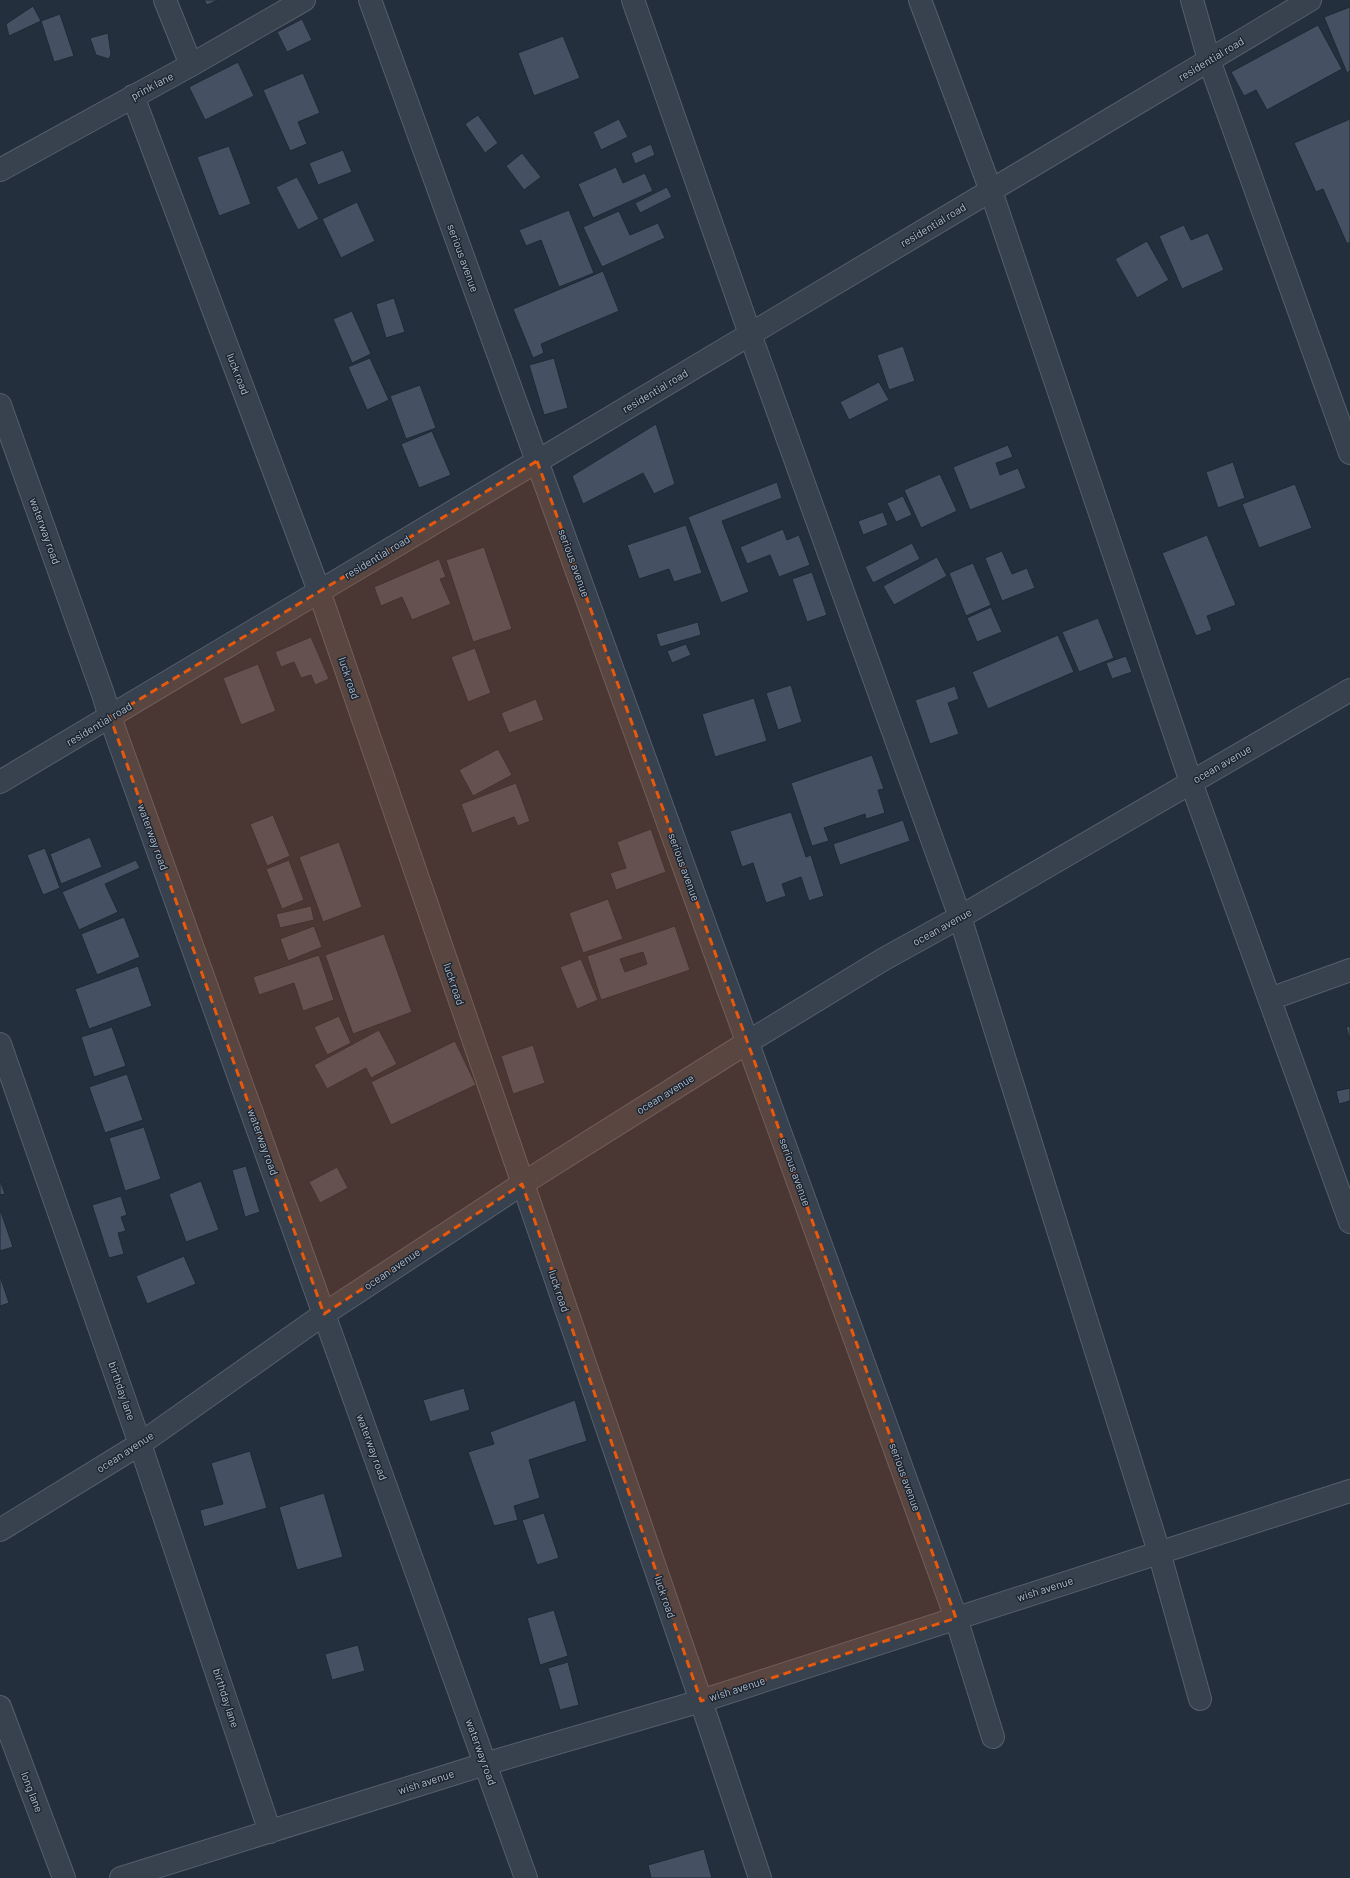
<svg xmlns="http://www.w3.org/2000/svg" width="1350" height="1878" viewBox="0 0 1350 1878" font-family="Barlow,sans-serif">
  <style>
    .building { fill: #455162; stroke: #1f2835; fill-rule: evenodd }
    .lines { fill: none; stroke-linecap: round; stroke-linejoin: round }
    .minor-casing { stroke: #565f6c; stroke-width: 24 }
    .minor { stroke: #38414e; stroke-width: 22 }
    .marked { fill: #e8590c; fill-opacity: 0.2; stroke: #e8590c; stroke-width: 3; stroke-dasharray: 8 5; stroke-linejoin: round }
    .labels { text-anchor: middle; stroke-width: 3; stroke-linejoin: round; paint-order: stroke }
    .street-label { font-size: 11px; fill: #b4bcc9; stroke: #1d2633 }
  </style>
  <rect width="100%" height="100%" fill="#242f3e"/>
  <path class="building" d="M204,0H218L207,5Z
    M33,6L41,21L9,36L6,24Z
    M1350,7V71L1347,73L1324,17Z
    M60,14L74,56L54,62L41,21Z
    M302,19L312,40L287,52L277,32Z
    M1318,25L1342,69L1267,110L1256,90L1244,96L1231,72Z
    M108,33L111,54L109,59L96,55L90,38Z
    M563,36L580,78L534,96L518,53Z
    M238,62L254,96L205,120L189,87Z
    M303,73L320,113L298,122L307,144L290,151L263,90Z
    M478,115L498,143L485,153L465,124Z
    M619,119L628,137L601,150L593,132Z
    M1350,119V242L1347,244L1323,189L1316,192L1294,143Z
    M651,144L655,155L635,164L631,153Z
    M229,146L251,204L219,216L197,157Z
    M343,150L352,172L318,185L309,163Z
    M522,153L541,177L524,190L506,166Z
    M616,167L623,183L645,173L653,191L593,218L578,184Z
    M297,177L319,219L298,230L276,187Z
    M667,187L672,197L640,213L635,203Z
    M357,202L375,241L341,258L322,219Z
    M569,210L594,273L559,287L541,240L526,246L519,230Z
    M619,211L630,235L658,223L665,238L602,267L583,227Z
    M1184,225L1191,240L1208,233L1224,270L1182,289L1159,236Z
    M1147,241L1169,280L1137,298L1115,259Z
    M603,271L619,311L541,344L544,353L533,358L513,309Z
    M394,298L405,332L386,338L376,304Z
    M352,311L371,354L352,363L333,319Z
    M903,346L915,381L889,390L877,355Z
    M370,358L389,400L367,410L348,367Z
    M554,358L568,408L544,415L529,365Z
    M879,382L889,400L849,420L840,402Z
    M420,385L436,428L406,439L390,396Z
    M656,424L675,484L654,494L643,473L583,504L572,476Z
    M432,431L451,475L419,488L401,444Z
    M1008,445L1013,457L996,463L1000,475L1018,468L1026,488L970,510L953,467Z
    M1233,462L1245,498L1218,508L1206,472Z
    M940,474L957,511L921,528L904,490Z
    M777,482L782,498L722,521L749,592L721,603L688,517Z
    M1295,484L1312,528L1259,548L1242,504Z
    M903,496L912,515L896,522L887,503Z
    M883,512L888,525L863,535L858,521Z
    M686,525L702,573L674,582L669,569L639,579L627,545Z
    M783,529L787,540L799,535L810,565L779,577L770,555L747,564L740,547Z
    M1207,535L1236,605L1207,616L1212,630L1196,636L1162,553Z
    M912,543L920,559L873,583L865,567Z
    M484,547L512,629L473,642L446,560Z
    M1002,551L1012,574L1027,568L1035,588L1002,601L985,558Z
    M937,557L947,576L894,605L883,586Z
    M439,559L446,577L440,579L451,604L412,620L402,597L381,606L374,587Z
    M973,563L991,605L966,616L949,573Z
    M812,572L827,615L807,622L792,579Z
    M991,607L1002,632L977,642L967,618Z
    M1098,618L1114,658L1079,672L1062,632Z
    M698,622L701,635L660,647L656,634Z
    M1058,635L1074,672L988,709L972,672Z
    M311,637L329,679L315,685L311,675L301,678L294,662L281,667L275,652Z
    M686,644L691,655L672,663L667,651Z
    M475,648L491,693L468,702L451,657Z
    M1126,656L1132,672L1112,679L1106,663Z
    M258,664L276,711L241,725L223,678Z
    M791,685L802,722L778,730L766,693Z
    M955,686L959,699L948,703L959,734L930,744L915,700Z
    M754,698L767,741L715,757L702,714Z
    M536,699L544,720L509,733L501,713Z
    M498,749L512,775L473,796L459,770Z
    M872,755L884,789L878,790L885,813L866,819L865,814L824,828L829,841L812,846L791,783Z
    M516,783L530,821L518,826L514,817L472,833L461,804Z
    M791,812L806,857L811,855L824,896L809,901L801,877L782,884L786,896L766,903L753,863L742,867L730,831Z
    M273,815L290,856L267,866L250,824Z
    M903,820L910,841L840,865L833,844Z
    M651,829L666,872L616,890L610,873L626,868L617,842Z
    M90,837L102,867L61,884L50,854Z
    M339,842L362,907L323,922L299,857Z
    M45,848L60,888L43,895L27,855Z
    M136,860L140,868L105,884L118,912L79,930L62,892Z
    M289,860L304,900L282,909L266,869Z
    M608,899L623,939L583,953L569,913Z
    M311,906L314,920L280,928L276,914Z
    M124,917L140,957L97,975L81,934Z
    M314,926L322,947L288,961L280,939Z
    M675,926L690,970L601,1000L587,956ZM643,952L647,964L625,972L620,959Z
    M384,934L412,1012L353,1034L325,955Z
    M319,955L334,1000L303,1011L294,983L259,995L253,977Z
    M581,959L598,1000L577,1009L560,967Z
    M138,966L152,1006L89,1029L75,989Z
    M339,1016L351,1043L327,1055L314,1027Z
    M1350,1026V1040L1346,1027Z
    M112,1027L126,1066L94,1077L81,1037Z
    M379,1030L397,1064L371,1078L366,1068L327,1089L314,1065Z
    M455,1041L476,1085L391,1125L371,1082Z
    M533,1045L545,1083L513,1094L501,1056Z
    M127,1074L143,1120L105,1133L89,1087Z
    M1350,1088V1101L1339,1104L1336,1091Z
    M144,1127L161,1179L125,1191L109,1138Z
    M246,1166L260,1212L245,1217L232,1170Z
    M337,1167L348,1188L320,1203L309,1182Z
    M0,1180L5,1194L0,1195Z
    M201,1181L219,1230L186,1242L169,1194Z
    M121,1196L127,1215L121,1217L126,1231L118,1233L124,1254L109,1258L92,1205Z
    M0,1209L13,1247L0,1251Z
    M184,1256L196,1284L147,1304L136,1276Z
    M0,1276L9,1303L0,1306Z
    M464,1388L470,1410L430,1422L423,1400Z
    M575,1400L587,1441L529,1460L540,1498L514,1506L518,1520L494,1526L468,1452L494,1444L490,1432Z
    M250,1451L267,1508L204,1527L200,1510L223,1504L211,1463Z
    M324,1493L343,1557L297,1570L279,1507Z
    M544,1513L559,1558L537,1565L522,1520Z
    M554,1610L568,1656L540,1665L527,1618Z
    M358,1645L365,1671L332,1680L325,1654Z
    M568,1662L579,1705L560,1710L548,1668Z
    M704,1849L712,1878H651L648,1865Z"/>
  <g class="lines">
    <g class="minor-casing">
      <path id="minor" d="M165,0L191,65
        M370,0L956,1618L993,1737
        M633,0L750,334L960,917L1159,1552L1200,1699
        M920,0L991,191L1191,782L1350,1222
        M1192,0L1209,60L1350,453
        M133,96L319,591L701,1701L760,1878
        M0,170L191,65L304,0
        M0,405L103,694L110,717L526,1878
        M0,782L1310,0
        M1270,999L1350,970
        M0,1044L140,1444L270,1832
        M0,1530L140,1444L324,1314L522,1184L748,1042L884,959L960,917L1350,690
        M0,1707L64,1878
        M121,1878L485,1764L701,1701L1350,1491"/>
    </g>
    <use href="#minor" class="minor"/>
  </g>
  <path class="marked" d="M537,461L956,1618L701,1701L522,1184L324,1314L110,717Z"/>
  <g class="labels">
    <g class="street-label">
      <text transform="translate(1211 59) rotate(-31)" y="4">residential road</text>
      <text transform="translate(152 86) rotate(-28)" y="4">prink lane</text>
      <text transform="translate(933 225) rotate(-31)" y="4">residential road</text>
      <text transform="translate(463 258) rotate(70)" y="4">serious avenue</text>
      <text transform="translate(238 374) rotate(69)" y="4">luck road</text>
      <text transform="translate(655 391) rotate(-31)" y="4">residential road</text>
      <text transform="translate(45 531) rotate(70)" y="4">waterway road</text>
      <text transform="translate(377 557) rotate(-31)" y="4">residential road</text>
      <text transform="translate(574 563) rotate(70)" y="4">serious avenue</text>
      <text transform="translate(349 678) rotate(71)" y="4">luck road</text>
      <text transform="translate(99 724) rotate(-31)" y="4">residential road</text>
      <text transform="translate(1222 764) rotate(-30)" y="4">ocean avenue</text>
      <text transform="translate(153 837) rotate(70)" y="4">waterway road</text>
      <text transform="translate(684 867) rotate(70)" y="4">serious avenue</text>
      <text transform="translate(942 927) rotate(-29)" y="4">ocean avenue</text>
      <text transform="translate(454 984) rotate(71)" y="4">luck road</text>
      <text transform="translate(665 1094) rotate(-32)" y="4">ocean avenue</text>
      <text transform="translate(263 1142) rotate(70)" y="4">waterway road</text>
      <text transform="translate(795 1172) rotate(70)" y="4">serious avenue</text>
      <text transform="translate(392 1269) rotate(-34)" y="4">ocean avenue</text>
      <text transform="translate(559 1291) rotate(71)" y="4">luck road</text>
      <text transform="translate(122 1391) rotate(71)" y="4">birthday lane</text>
      <text transform="translate(372 1447) rotate(70)" y="4">waterway road</text>
      <text transform="translate(125 1452) rotate(-33)" y="4">ocean avenue</text>
      <text transform="translate(905 1477) rotate(70)" y="4">serious avenue</text>
      <text transform="translate(1045 1589) rotate(-18)" y="4">wish avenue</text>
      <text transform="translate(665 1597) rotate(71)" y="4">luck road</text>
      <text transform="translate(737 1689) rotate(-18)" y="4">wish avenue</text>
      <text transform="translate(226 1698) rotate(72)" y="4">birthday lane</text>
      <text transform="translate(481 1752) rotate(70)" y="4">waterway road</text>
      <text transform="translate(426 1782) rotate(-18)" y="4">wish avenue</text>
      <text transform="translate(32 1792) rotate(69)" y="4">long lane</text>
    </g>
  </g>
</svg>
